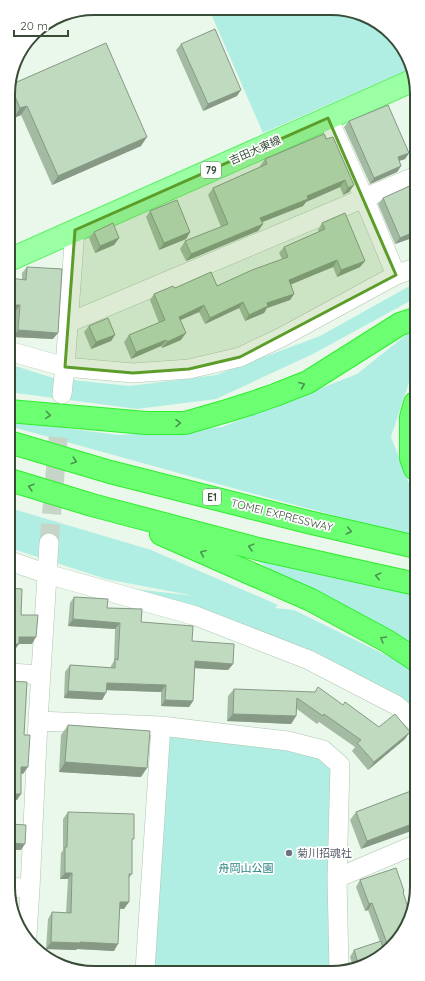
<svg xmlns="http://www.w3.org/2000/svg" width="425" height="981" viewBox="0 0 425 981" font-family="Quicksand,'Noto Sans JP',sans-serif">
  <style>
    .green { fill: #b0eee3 }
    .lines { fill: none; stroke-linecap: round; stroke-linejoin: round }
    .minor-tunnel { stroke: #c6d5c7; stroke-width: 19; stroke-dasharray: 19 10; stroke-linecap: butt }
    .minor-casing { stroke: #afc6af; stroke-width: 20 }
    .primary-casing { stroke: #5ff068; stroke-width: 24 }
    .motorway-casing { stroke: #2eed2e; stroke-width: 24 }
    .minor { stroke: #fff; stroke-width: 19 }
    .primary { stroke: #9bffa3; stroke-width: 22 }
    .motorway { stroke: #6dff72; stroke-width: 22 }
    .wall { fill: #a4bba3 }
    .shaded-wall { fill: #869985 }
    .building { fill: #bfdabe; stroke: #869985 }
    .oneway { stroke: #4d944f }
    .marked { fill: #5c9d2a; fill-opacity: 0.2; stroke: #5c9d2a; stroke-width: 3; stroke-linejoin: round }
    .worship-dot { fill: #6b7280; stroke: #fff; stroke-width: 1.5 }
    .labels { text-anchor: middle; stroke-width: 3.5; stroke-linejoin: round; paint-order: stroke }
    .shield { fill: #fff; stroke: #748273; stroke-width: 1 }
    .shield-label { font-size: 10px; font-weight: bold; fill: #384c37 }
    .street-label { font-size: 11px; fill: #384c37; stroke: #fff }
    .worship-label { font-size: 11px; fill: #5b616d; stroke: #fff; text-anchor: start }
    .park-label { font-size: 11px; fill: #227f7e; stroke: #fff }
    .rim { fill: none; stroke: #384c37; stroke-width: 2 }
  </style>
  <rect width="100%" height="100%" fill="#eaf7eb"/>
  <path class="green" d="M209,9L348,10L388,29L412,68L263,133Z
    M9,224L16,241L9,244Z
    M415,283V300L410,301L313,354L216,399L137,409L9,392V364L53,378L130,386L216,375L320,336Z
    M415,328V370L409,382L391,437L413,494L415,496L416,537L269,498L9,426V421L119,435L222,427L357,374Z
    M10,508L151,550L278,605L275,608L294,610L414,669L416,671V722L357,685L109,586L195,596L106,579L10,548Z
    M254,559L284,564L416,595V661L396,647Z
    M161,726L288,741L340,765L342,970L149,971Z"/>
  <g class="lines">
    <path class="minor-tunnel" d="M49,543L62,394"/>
    <g class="minor-casing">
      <path id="minor" d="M328,118L364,198L396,275
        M68,323L414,177
        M9,351L65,367L133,373L189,369L240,357L282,337L396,275L415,268
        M62,394L65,367L75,230
        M10,561L47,574L196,616L309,660L396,705L416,722
        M10,673L41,675
        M38,721L161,726L288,741L323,750L340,765L337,878L339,970
        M337,878L417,844
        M11,887L30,889
        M27,935L30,889L38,721L49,543
        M145,971L161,726"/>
    </g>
    <g class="primary-casing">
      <path id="primary" d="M9,260L414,80"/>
    </g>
    <g class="motorway-casing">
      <path id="motorway" d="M415,403L411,417V458L415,469
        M9,411L146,423H185L230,410L252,403L275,395L308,382L400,324L415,319
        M9,442L110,472L308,522L416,547
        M10,480L92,505L258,549L416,584
        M161,534L311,600L387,641L416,660"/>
    </g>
    <use href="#minor" class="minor"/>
    <use href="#primary" class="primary"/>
    <use href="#motorway" class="motorway"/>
  </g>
  <path class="wall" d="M181,44L237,96L203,111L176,50Z
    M10,85L141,146L52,185L21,115L14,118L8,105V88Z
    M349,121L409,153L405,159L399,161L401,166L397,172L370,184L344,127Z
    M326,139L354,185L349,192L343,195L340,187L306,202L303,206L262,222L263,224L258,231L186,261L180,249L185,241L221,227L208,195L213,188L260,167V166L265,159Z
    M383,198L413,231L414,232L409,239L395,244L378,204Z
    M150,211L190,232L186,239L159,250L146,217Z
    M322,223L365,261L360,267L337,277L333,267L291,284L294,294L290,300L267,308L264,313L245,321L239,308L205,324L199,312L180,320L181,340L162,348L161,346L131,359L124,342L129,335L159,323L150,300L154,294L175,288L217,286L282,259L279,253L284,247L319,232L318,230Z
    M94,232L119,238L114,245L95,253L89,238Z
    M27,267L53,339L13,337L15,312L22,279V273Z
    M89,326L115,335L111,341L91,349L84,332Z
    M74,597L107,608L141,622L192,641L233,664L228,670L195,668L193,701L189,707L161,706V692L107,690L102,700L64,698L65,672L70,665L111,668V666L114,661L115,629L68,626L70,603Z
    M234,689L343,705L379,727L405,739L368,770L352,751L355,747L319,722L317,724L297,709L296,716L291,724L227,721L228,696Z
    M68,725L141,777L59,772L61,735Z
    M416,789L361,849L350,820L356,812Z
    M68,812L132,841V874L129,878L124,909H120L114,951L77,949L76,950L46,949L48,919L52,912L66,913L68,879H60L61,853L63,850V819Z
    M360,880L404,891L403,893L396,944L354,970L350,957L354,950L380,942L368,910L365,911L356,887Z"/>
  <path class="shaded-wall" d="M75,12L43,26L61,14Z
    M241,90L237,96L203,111L208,104Z
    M27,106L21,115L14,118L20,108Z
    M147,137L141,146L52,185L58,176Z
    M409,153L405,159L393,163L398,157Z
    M401,166L397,172L370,184L374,178Z
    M345,180L340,187L306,202L303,206L255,225L260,218L307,196Z
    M354,185L349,192L343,195L348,188Z
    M263,224L258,231L186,261L191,254Z
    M411,226H415V231L411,232Z
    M190,232L186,239L159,250L164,243Z
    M414,232L409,239L395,244L400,238Z
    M119,238L114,245L95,253L100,246Z
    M337,260L333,267L285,287L289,280Z
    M365,261L360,267L337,277L341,270Z
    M294,294L290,300L267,308L264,313L245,321L249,315L267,303Z
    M243,302L239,308L205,324L210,318Z
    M9,305H20L15,312L9,311Z
    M204,305L199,312L174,323L179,317Z
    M18,330L58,333L53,339L13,337Z
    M186,333L181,340L162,348L167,342Z
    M115,335L111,341L91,349L96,342Z
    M166,340L161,346L131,359L136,352Z
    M73,619L120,623L115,629L68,626Z
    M19,637H36L32,644H15Z
    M10,644H19L14,651H10Z
    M195,661L233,664L228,670L191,668Z
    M107,683L166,685L161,692L102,690Z
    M68,691L106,693L102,700L64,698Z
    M165,700L193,701L189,707L161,706Z
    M233,714L296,716L291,724L227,721Z
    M410,732L405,739L368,770L374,762Z
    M65,762L147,768L141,777L59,772Z
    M21,767H28L23,774L16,773Z
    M11,794H21L17,800H11Z
    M417,822V829L361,849L367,841Z
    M11,843L25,844L21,850H11Z
    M65,873H72L68,879H60Z
    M120,902H129L124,909L116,908Z
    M372,903L368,910L365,911L369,904Z
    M51,942H80L118,944L114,951L77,949L76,950L46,949Z
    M395,944L386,949L388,946Z"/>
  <path class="building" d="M215,29L241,90L208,104L181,44Z
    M106,43L147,137L58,176L27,106L20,108L10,85Z
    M388,105L409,153L398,157L401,166L374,178L349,121Z
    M324,134L326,139L333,137L354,185L348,188L345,180L307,196L308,199L260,218L263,224L191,254L185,241L228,224L213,188L267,164L265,159Z
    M414,184L415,226H411L414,232L400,238L383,198Z
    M177,200L190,232L164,243L150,211Z
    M345,213L365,261L341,270L337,260L289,280L294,294L267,303L268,306L249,315L243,302L210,318L204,305L179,317L186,333L167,342L166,340L136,352L129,335L165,320L154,294L173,286L175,288L211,272L217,286L252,270L288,257L284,247L325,229L322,223Z
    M113,223L119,238L100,246L94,232Z
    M27,267L62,269L58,333L18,330L20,305H9V278L26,280Z
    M108,318L115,335L96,342L89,326Z
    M10,588L22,589L21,615H38L36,637H19V644H10Z
    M74,597L108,599L107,608L142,609L141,622L193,626L192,641L234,644L233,664L195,661L193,701L165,700L166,685L107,683L106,693L68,691L70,665L115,668V659L118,660L120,623L73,619Z
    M10,681L27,682L24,735H30L28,767H21V794H11Z
    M318,687L343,705L345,702L379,727L395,714L410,732L374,762L357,743L361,740L324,714L323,716L297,698L296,716L233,714L234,689L315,692Z
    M68,725L150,731L147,768L65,762Z
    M416,789L417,822L367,841L356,812Z
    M68,812L134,814V839H132V874H129V902H120L118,944L80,942V943L51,942L52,912L71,913L72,873H65V847H67Z
    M11,824L26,825L25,844L11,843Z
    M396,868L404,891L403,892L409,911L396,944L388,946L372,903L369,904L360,880Z
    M381,941L384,951L359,966L354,950Z"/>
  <defs><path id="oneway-chevron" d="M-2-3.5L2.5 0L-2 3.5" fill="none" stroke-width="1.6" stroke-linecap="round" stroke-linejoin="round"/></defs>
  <g class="oneway">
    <use href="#oneway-chevron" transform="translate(302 385) rotate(-22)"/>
    <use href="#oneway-chevron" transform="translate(48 415) rotate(5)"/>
    <use href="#oneway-chevron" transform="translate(178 423) rotate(-1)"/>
    <use href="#oneway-chevron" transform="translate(74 461) rotate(17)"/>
    <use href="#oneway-chevron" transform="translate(31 487) rotate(-163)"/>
    <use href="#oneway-chevron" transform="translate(349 531) rotate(13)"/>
    <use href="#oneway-chevron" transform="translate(251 547) rotate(-165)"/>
    <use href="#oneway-chevron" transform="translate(203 553) rotate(-157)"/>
    <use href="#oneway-chevron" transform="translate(378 576) rotate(-167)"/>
    <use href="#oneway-chevron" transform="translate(383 639) rotate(-150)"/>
  </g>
  <path class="marked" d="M328,118L396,275L240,357L189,369L133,373L65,367L75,230Z"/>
  <circle class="worship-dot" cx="289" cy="853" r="4"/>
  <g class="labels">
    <g class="shield">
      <rect x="201" y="162" width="20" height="16" rx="3"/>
      <rect x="203" y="489" width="18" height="16" rx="3"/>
    </g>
    <g class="shield-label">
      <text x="211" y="174">79</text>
      <text x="212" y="501">E1</text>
    </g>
    <g class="street-label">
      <text transform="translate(255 150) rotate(-24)" y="4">吉田大東線</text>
      <text transform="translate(282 515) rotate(14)" y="4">TOMEI EXPRESSWAY</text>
    </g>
    <g class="worship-label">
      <text x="297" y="857">菊川招魂社</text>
    </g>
    <g class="park-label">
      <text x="246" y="872">舟岡山公園</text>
    </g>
  </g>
  <path d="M0 0H425V981H0ZM94 15H331A79 79 0 0 1 410 94V887A79 79 0 0 1 331 966H94A79 79 0 0 1 15 887V94A79 79 0 0 1 94 15Z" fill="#fff" fill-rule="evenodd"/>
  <path class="rim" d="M94 15H331A79 79 0 0 1 410 94V887A79 79 0 0 1 331 966H94A79 79 0 0 1 15 887V94A79 79 0 0 1 94 15Z"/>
  <path d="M14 30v6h54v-6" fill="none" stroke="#384c37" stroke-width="2"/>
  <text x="20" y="30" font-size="12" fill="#384c37" stroke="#ffffff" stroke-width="3" paint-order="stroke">20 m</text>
</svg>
